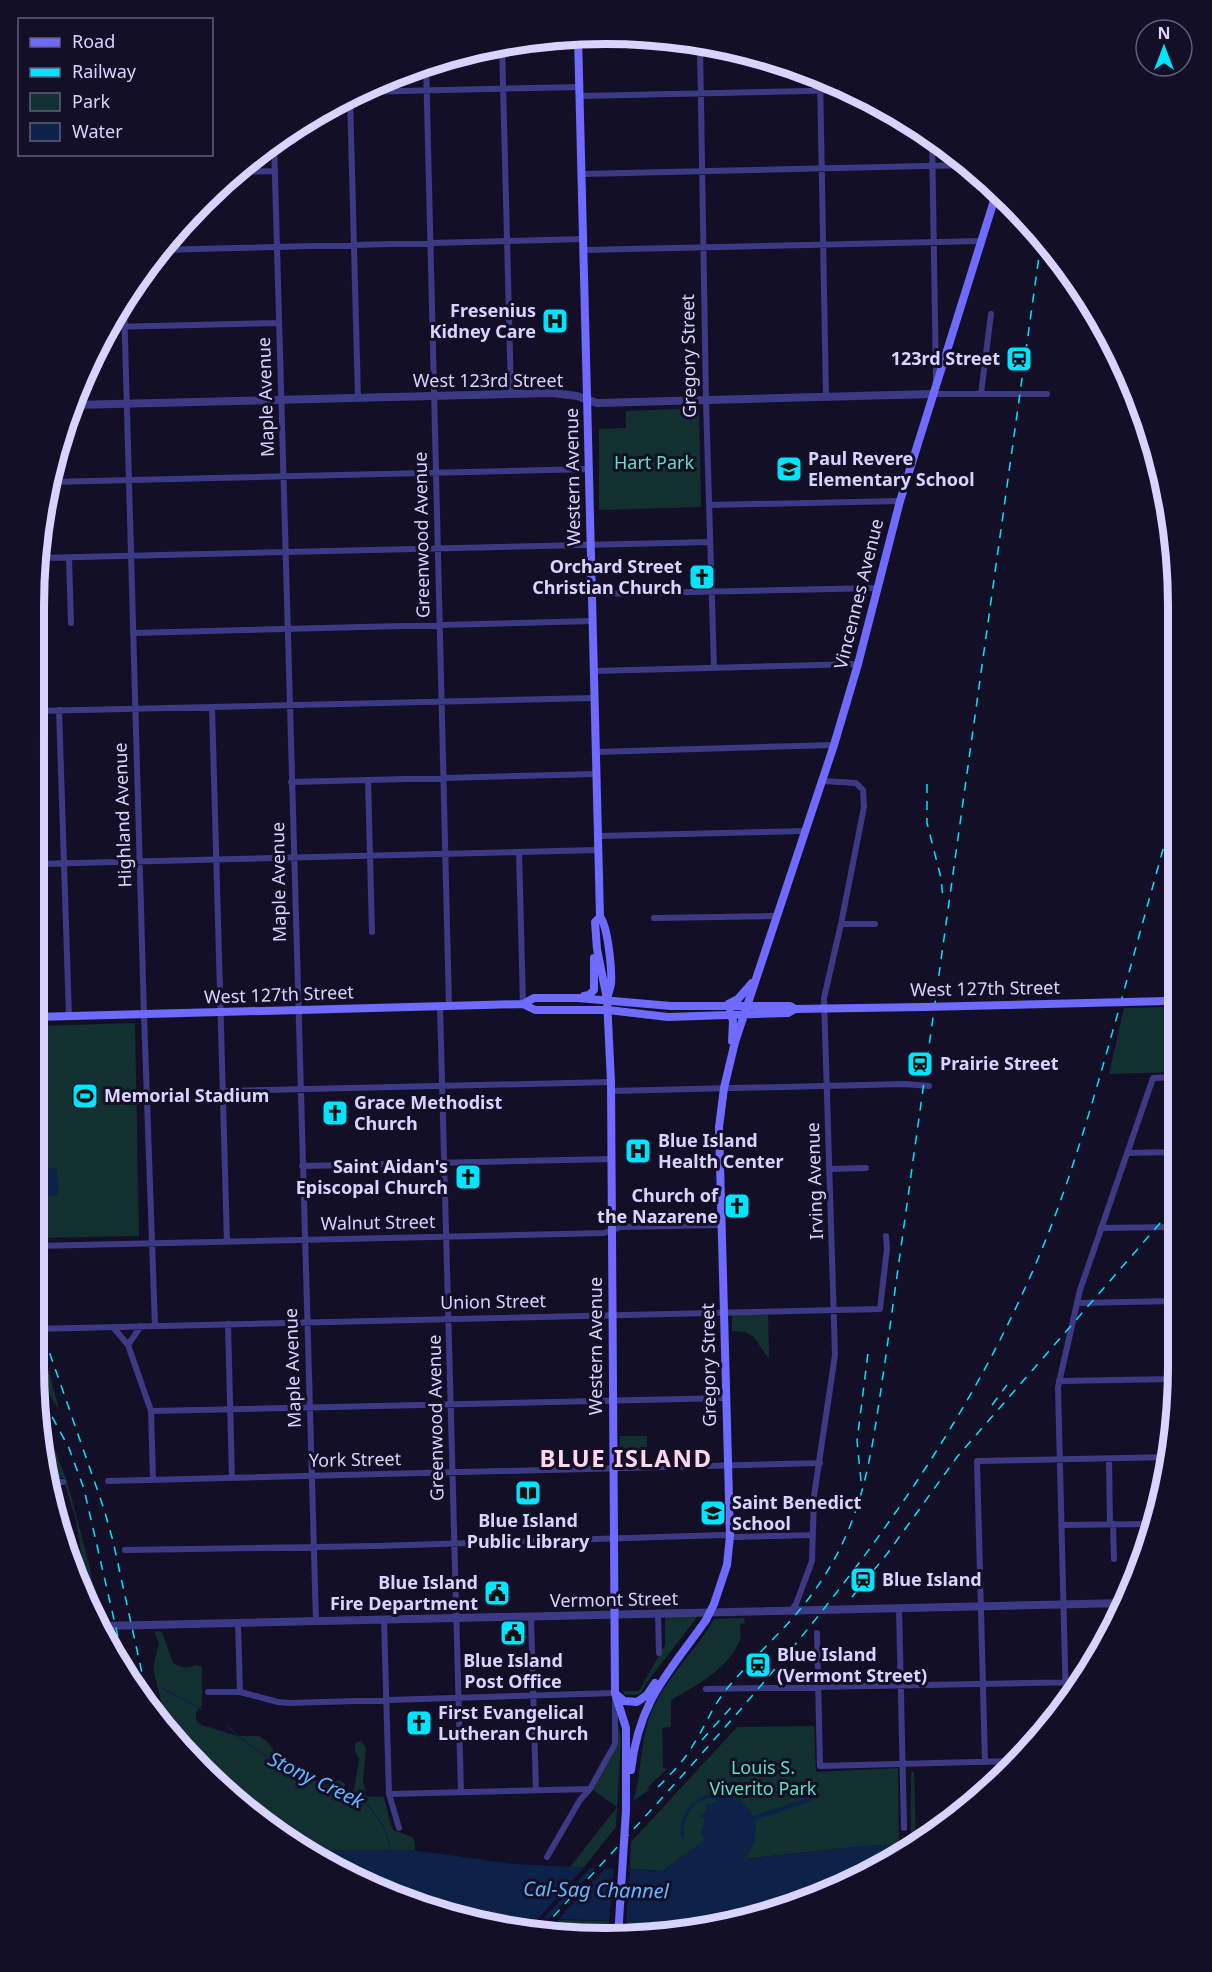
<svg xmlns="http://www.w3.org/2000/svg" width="1212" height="1972" viewBox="0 0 1212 1972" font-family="'Noto Sans',sans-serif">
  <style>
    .green { fill: #12302f }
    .water { fill: #0c2248 }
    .pier { fill: #130f26 }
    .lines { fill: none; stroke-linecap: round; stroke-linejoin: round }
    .stream { stroke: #0c2248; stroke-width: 1.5 }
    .canal { stroke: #0c2248; stroke-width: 5 }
    .minor { stroke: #3d3a85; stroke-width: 6 }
    .tertiary { stroke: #3d3a85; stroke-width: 8 }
    .secondary { stroke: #6f6bff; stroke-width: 8 }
    .rail { stroke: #00e5ff; stroke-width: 1.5; stroke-dasharray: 9 8; stroke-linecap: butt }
    .secondary-bridge { stroke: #6f6bff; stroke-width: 8 }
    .labels { text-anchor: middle; stroke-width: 6; stroke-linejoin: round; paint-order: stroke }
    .poi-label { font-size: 18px; font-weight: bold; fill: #d9d4ff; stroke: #130f26; text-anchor: start }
    .street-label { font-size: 18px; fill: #d9d4ff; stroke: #130f26 }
    .park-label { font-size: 18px; fill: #5fe0c0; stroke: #130f26 }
    .water-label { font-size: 20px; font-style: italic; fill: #62b6ff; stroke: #130f26 }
    .district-label { font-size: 24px; font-weight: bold; letter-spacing: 1.5px; fill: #ffd6f0; stroke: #130f26 }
    .rim { fill: none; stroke: #d9d4ff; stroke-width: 8 }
  </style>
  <rect width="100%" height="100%" fill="#130f26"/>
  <path class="green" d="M699,408L701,507L599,510V429L626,428V411Z
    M1176,1007V1072L1109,1074L1124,1008Z
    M135,1023L139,1236L34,1238L35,1026Z
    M732,1315H768L769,1358C754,1343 760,1331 732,1331Z
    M35,1333L51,1378L59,1410L34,1371L33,1334Z
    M41,1415L67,1481L89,1564L99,1617L88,1597L76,1520L63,1478H59C54,1456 45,1438 41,1415Z
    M620,1436H647V1461H620Z
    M698,1616L647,1682L641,1693L637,1695L624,1694L623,1691H639L665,1645V1617Z
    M744,1618L745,1623L740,1624C740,1629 742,1637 739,1642C727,1670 695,1686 671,1700V1727L662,1728L663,1768L667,1769L648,1787L649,1790L633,1801C642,1773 640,1743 650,1715C664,1679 695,1653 714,1619Z
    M156,1631L162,1632L173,1663C181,1668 187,1669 196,1665L202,1667V1705L196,1712V1720L202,1725L237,1736H259L268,1742L275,1753L285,1760L296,1773L324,1785L340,1780L345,1784L346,1791L354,1790L359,1759L355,1752V1743L361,1741L366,1748L363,1780L366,1796L384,1797L391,1826L394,1830L414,1838L415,1850L305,1851L287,1842L164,1727L161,1700L154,1673V1662L159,1643L155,1634Z
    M617,1720L621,1739L616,1827L584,1867H570L617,1807L593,1790L618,1745Z
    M814,1726L816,1772L898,1768L899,1845L863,1846L744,1859L704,1841L663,1871L630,1869L631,1842L737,1727Z
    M911,1772H914L916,1835L933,1833L911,1844Z
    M469,1916L538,1919L532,1926H525Z
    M558,1920L610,1921V1931L558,1928L557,1931L549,1930Z
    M627,1921L688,1925L625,1936Z"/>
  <path class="water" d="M48,1168L57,1169L59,1196C43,1197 33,1193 35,1176L41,1170Z
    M716,1793C742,1793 762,1816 754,1842C752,1849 747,1854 745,1859L863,1846L911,1844L790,1909L688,1925L643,1922L469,1916L422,1909L305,1851L411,1850L514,1864L663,1871L704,1841L701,1831L705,1820L700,1816L707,1811L705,1805L716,1802L715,1797C694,1799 682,1816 684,1837L681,1838C678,1814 692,1796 716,1793Z"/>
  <path class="pier" d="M587,1864L593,1865L540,1922H535Z
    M598,1865H608L555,1923H545Z
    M614,1865L630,1868L626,1924H609Z"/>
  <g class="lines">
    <path class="stream" d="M162,1688L202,1709
      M228,1727C266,1763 314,1780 362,1800C377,1813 388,1832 391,1851"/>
    <path class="canal" d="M754,1818L810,1799"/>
    <path class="minor" d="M700,44L706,401L714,668
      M502,45L511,394
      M426,62L449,1006
      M820,77L826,397
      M358,92L580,87
      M350,96L358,398
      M580,96L853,90
      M932,137L936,379
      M274,142L316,1622
      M233,172L275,171
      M582,174L969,165
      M159,250L584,239
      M584,250L981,241
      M124,304L144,1015L155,1326
      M111,327L279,323
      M932,394H1047
      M981,394L991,314
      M51,482L589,469
      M709,505L900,501
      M38,558L710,542
      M69,558L71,623
      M592,594L877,588
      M133,633L592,621
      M594,671L858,664
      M212,707L227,1242
      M59,710L69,1017
      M37,711L594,698
      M596,752L834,745
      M368,780L372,932
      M291,782L596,774
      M598,836L806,831
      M519,852L523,1004
      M36,864L598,850
      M654,918L776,916
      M841,924H875
      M440,1006L461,1792
      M222,1091L611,1082
      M611,1091L905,1084L929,1086
      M1127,1153L1175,1152
      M302,1166L612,1159
      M830,1169L866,1168
      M1101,1228L1175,1227
      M34,1246L604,1233L621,1227L721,1225
      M1077,1303L1175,1301
      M228,1324L232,1478
      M113,1327L128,1345L151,1411L153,1480
      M33,1329L880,1309L887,1248L886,1236
      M128,1345L141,1326
      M1059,1381L1174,1379
      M151,1411L726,1398
      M1109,1459L1110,1524
      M108,1481L820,1463
      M52,1482H63
      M1113,1524L1114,1559
      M1061,1525L1151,1524
      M125,1550L377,1546L723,1535L736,1537L813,1535
      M899,1608L904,1828
      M791,1611L796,1604L812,1561L814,1496L835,1355L824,998L841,924L864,807L863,790L856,783L823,781
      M658,1614L659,1653
      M531,1617L536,1790
      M384,1620L389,1794L399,1828
      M238,1623L240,1692
      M817,1633L820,1766L1014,1761
      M706,1689L1080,1682
      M208,1692H240L278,1702L290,1703L615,1693V1744L590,1789L580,1800L547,1857
      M1066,1706L1058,1387L1080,1290L1153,1078L1176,1077
      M985,1762L977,1461L1170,1457
      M389,1794L590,1789"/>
    <path class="tertiary" d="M72,405L552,393L577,396L597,403L932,394
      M104,1626L1125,1603"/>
    <path class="secondary" d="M578,36L600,917L595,922L597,949L607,999L611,1082L615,1693L626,1728V1810
      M600,917C608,926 612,970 611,984C610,989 608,994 607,999
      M584,996L589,995L594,990V958
      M523,1004L534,998H578L671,1006H790L795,1009L923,1007
      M728,1004L738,999L752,983
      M730,1012L733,1021L732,1041
      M35,1017L523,1004L535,1010H608L668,1017L788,1013L795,1009
      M714,1604L727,1565L730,1536L719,1127L724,1088L735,1042L834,745L858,664L900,501L997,191
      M616,1694L624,1701L637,1702L647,1695L655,1683
      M631,1770C639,1700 668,1674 706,1620"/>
    <path class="rail" d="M927,784V823L941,878L943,899
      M33,1305L104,1509L113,1541L151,1714
      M36,1387L69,1448L84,1489L124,1663
      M992,1405L1007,1385
      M861,1481L857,1441L868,1353
      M852,1597L887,1554L957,1457L1175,1206
      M702,1740L735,1703
      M658,1787C671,1774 684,1761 693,1745C705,1727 712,1707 726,1690C751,1659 782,1633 806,1602C866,1525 871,1454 885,1362L1042,235
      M542,1929C724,1730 914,1534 1026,1286C1066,1199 1091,1108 1117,1016C1137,943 1157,871 1177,799"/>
    <path class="secondary-bridge" d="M923,1007L1167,1001
      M706,1620L714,1604
      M618,1937L626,1810"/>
  </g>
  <defs>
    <g id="hospital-square" transform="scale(1.35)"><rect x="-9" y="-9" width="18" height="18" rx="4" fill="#00e5ff" stroke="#130f26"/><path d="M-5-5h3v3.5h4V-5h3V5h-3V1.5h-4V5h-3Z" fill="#111"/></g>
    <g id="station-square" transform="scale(1.35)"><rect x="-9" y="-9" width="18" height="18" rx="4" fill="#00e5ff" stroke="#130f26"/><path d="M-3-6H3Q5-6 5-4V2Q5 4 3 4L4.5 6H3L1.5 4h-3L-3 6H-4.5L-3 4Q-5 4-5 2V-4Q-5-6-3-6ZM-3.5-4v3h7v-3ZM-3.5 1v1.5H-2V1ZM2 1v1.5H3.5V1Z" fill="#111"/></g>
    <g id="school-square" transform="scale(1.35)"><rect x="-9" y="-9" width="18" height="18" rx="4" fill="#00e5ff" stroke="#130f26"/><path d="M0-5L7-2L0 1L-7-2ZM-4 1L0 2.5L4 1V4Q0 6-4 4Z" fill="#111"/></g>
    <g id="church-square" transform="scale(1.35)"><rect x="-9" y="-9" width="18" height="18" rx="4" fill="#00e5ff" stroke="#130f26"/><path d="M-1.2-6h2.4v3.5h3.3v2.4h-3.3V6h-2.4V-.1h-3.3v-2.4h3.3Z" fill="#111"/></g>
    <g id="stadium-square" transform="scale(1.35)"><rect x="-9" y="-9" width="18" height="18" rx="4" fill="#00e5ff" stroke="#130f26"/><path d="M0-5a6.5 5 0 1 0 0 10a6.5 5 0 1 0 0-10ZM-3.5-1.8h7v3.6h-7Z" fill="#111"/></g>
    <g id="library-square" transform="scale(1.35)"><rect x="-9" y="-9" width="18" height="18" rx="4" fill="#00e5ff" stroke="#130f26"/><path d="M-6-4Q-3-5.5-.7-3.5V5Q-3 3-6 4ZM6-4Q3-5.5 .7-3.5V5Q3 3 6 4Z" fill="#111"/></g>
    <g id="civic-square" transform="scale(1.35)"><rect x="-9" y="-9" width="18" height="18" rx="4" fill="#00e5ff" stroke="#130f26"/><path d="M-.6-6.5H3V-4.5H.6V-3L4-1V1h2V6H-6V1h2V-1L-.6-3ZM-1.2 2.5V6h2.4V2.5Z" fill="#111"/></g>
  </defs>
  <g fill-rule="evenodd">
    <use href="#hospital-square" x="555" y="321"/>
    <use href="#station-square" x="1019" y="359"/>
    <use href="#school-square" x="789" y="469"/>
    <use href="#church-square" x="702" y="577"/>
    <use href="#station-square" x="920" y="1064"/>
    <use href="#stadium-square" x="85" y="1096"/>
    <use href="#church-square" x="335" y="1113"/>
    <use href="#hospital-square" x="638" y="1151"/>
    <use href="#church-square" x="468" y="1177"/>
    <use href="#church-square" x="737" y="1206"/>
    <use href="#library-square" x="528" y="1493"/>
    <use href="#school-square" x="713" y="1513"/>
    <use href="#station-square" x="863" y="1580"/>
    <use href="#civic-square" x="497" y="1593"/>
    <use href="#civic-square" x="513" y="1633"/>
    <use href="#station-square" x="758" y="1665"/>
    <use href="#church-square" x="419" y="1723"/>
  </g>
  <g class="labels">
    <g class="poi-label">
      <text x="536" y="317" text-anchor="end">Fresenius<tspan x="536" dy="21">Kidney Care</tspan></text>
      <text x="1000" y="365" text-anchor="end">123rd Street</text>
      <text x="808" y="465">Paul Revere<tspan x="808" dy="21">Elementary School</tspan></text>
      <text x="682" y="573" text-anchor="end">Orchard Street<tspan x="682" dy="21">Christian Church</tspan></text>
      <text x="940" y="1070">Prairie Street</text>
      <text x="104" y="1102">Memorial Stadium</text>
      <text x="354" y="1109">Grace Methodist<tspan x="354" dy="21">Church</tspan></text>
      <text x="658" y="1147">Blue Island<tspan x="658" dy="21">Health Center</tspan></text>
      <text x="448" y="1173" text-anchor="end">Saint Aidan's<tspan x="448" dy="21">Episcopal Church</tspan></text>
      <text x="718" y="1202" text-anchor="end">Church of<tspan x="718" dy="21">the Nazarene</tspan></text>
      <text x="732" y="1509">Saint Benedict<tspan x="732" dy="21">School</tspan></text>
      <text x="528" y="1527" text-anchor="middle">Blue Island<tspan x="528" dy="21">Public Library</tspan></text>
      <text x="882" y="1586">Blue Island</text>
      <text x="478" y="1589" text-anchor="end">Blue Island<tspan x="478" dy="21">Fire Department</tspan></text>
      <text x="777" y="1661">Blue Island<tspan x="777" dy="21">(Vermont Street)</tspan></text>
      <text x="513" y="1667" text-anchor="middle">Blue Island<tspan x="513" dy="21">Post Office</tspan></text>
      <text x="438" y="1719">First Evangelical<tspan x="438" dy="21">Lutheran Church</tspan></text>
    </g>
    <g class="street-label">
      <text transform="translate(689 356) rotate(-91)" y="6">Gregory Street</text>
      <text x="488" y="387">West 123rd Street</text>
      <text transform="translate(266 397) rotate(-92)" y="6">Maple Avenue</text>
      <text transform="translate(573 477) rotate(-91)" y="6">Western Avenue</text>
      <text transform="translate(422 535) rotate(-91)" y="6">Greenwood Avenue</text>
      <text transform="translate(859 594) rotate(-76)" y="6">Vincennes Avenue</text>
      <text transform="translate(123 815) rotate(-92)" y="6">Highland Avenue</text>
      <text transform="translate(279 882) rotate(-91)" y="6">Maple Avenue</text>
      <text transform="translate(985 989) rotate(-1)" y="6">West 127th Street</text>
      <text transform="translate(279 995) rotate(-2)" y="6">West 127th Street</text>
      <text transform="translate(815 1181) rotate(-92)" y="6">Irving Avenue</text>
      <text transform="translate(378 1223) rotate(-1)" y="6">Walnut Street</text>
      <text transform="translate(493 1302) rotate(-1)" y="6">Union Street</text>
      <text transform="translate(596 1346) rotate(-90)" y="6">Western Avenue</text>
      <text transform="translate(709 1365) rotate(-91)" y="6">Gregory Street</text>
      <text transform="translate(293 1368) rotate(-92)" y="6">Maple Avenue</text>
      <text transform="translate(436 1418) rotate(-91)" y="6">Greenwood Avenue</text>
      <text transform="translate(355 1460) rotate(-1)" y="6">York Street</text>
      <text transform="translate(614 1600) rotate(-1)" y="6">Vermont Street</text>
    </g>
    <g class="park-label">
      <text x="654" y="469">Hart Park</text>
      <text x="763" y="1774">Louis S.<tspan x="763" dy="21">Viverito Park</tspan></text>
    </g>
    <g class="water-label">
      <text transform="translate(316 1780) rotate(26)" y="7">Stony Creek</text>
      <text transform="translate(596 1890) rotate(1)" y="7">Cal-Sag Channel</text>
    </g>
    <g class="district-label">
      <text x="626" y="1467">BLUE ISLAND</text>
    </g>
  </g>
  <path d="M0 0H1212V1972H0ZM606 44H606A562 562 0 0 1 1168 606V1366A562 562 0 0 1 606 1928H606A562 562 0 0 1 44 1366V606A562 562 0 0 1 606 44Z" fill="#130f26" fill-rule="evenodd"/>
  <path class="rim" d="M606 44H606A562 562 0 0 1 1168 606V1366A562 562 0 0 1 606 1928H606A562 562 0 0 1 44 1366V606A562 562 0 0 1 606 44Z"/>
  <rect x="18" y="18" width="195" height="138" fill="#130f26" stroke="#625e7d" stroke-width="1.5"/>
  <rect x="30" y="38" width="30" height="9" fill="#6f6bff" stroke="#625e7d" stroke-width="1.5"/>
  <text x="72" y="48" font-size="18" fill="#d9d4ff">Road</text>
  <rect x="30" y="68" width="30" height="9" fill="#00e5ff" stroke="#625e7d" stroke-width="1.5"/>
  <text x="72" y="78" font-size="18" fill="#d9d4ff">Railway</text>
  <rect x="30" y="93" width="30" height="18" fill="#12302f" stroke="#625e7d" stroke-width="1.5"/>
  <text x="72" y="108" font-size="18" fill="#d9d4ff">Park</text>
  <rect x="30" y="123" width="30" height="18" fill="#0c2248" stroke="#625e7d" stroke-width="1.5"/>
  <text x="72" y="138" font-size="18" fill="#d9d4ff">Water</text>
  <g transform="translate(1164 48)"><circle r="28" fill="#130f26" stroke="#625e7d" stroke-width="1.5"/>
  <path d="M0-4.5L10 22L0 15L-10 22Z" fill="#00e5ff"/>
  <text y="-9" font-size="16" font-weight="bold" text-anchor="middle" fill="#d9d4ff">N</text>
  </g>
</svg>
